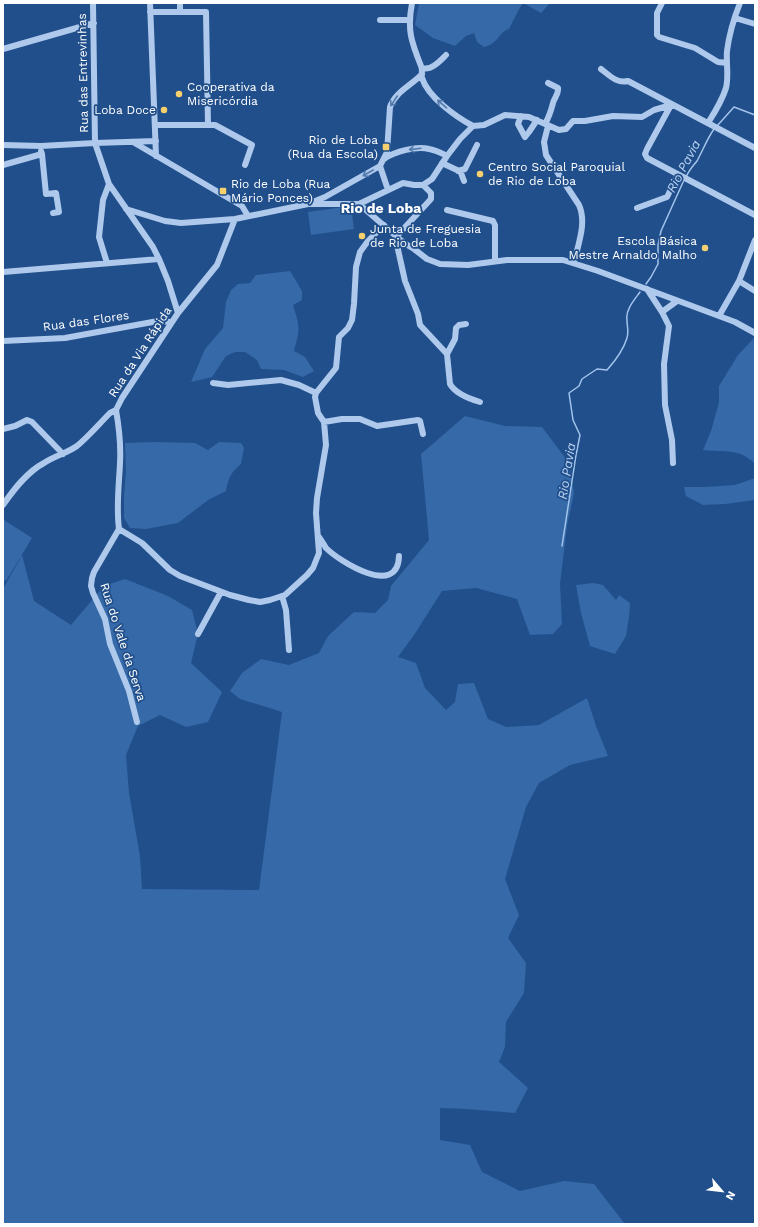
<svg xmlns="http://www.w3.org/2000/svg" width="758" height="1227" viewBox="0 0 758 1227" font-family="'Work Sans',sans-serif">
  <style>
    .green { fill: #3569a8 }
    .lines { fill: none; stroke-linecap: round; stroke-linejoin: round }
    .stream { stroke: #a2c4ec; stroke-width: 1.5 }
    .minor { stroke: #aec9eb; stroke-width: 6 }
    .oneway { stroke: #527aad }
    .poi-dot { fill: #f8d16f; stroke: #214f8b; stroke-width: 1.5 }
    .labels { text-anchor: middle; stroke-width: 3.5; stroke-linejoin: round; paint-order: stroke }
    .street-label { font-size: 12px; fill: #fff; stroke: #214f8b }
    .poi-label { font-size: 12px; fill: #fff; stroke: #214f8b; text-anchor: start }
    .water-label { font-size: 13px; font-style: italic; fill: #bad3f2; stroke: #214f8b }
    .quarter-label { font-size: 14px; font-weight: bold; fill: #fff; stroke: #214f8b }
  </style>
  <rect width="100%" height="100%" fill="#214f8b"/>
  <path class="green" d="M419,3H550L541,13L523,3L518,11L509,29C497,33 500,43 484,47L477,42L474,33L466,36L455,46L433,38L415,25Z
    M351,206L354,229L311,235L308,212Z
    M290,271L302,291V300L293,305C300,327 300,329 294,351L305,357L314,371L303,377L284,370L261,369L257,360L245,352H235L226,356L212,377L191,382L205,349L223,328L226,302L231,290L238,284L250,283L256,275Z
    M754,338L755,339V464C739,447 723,453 703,450L711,431L719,402V386L738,355Z
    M465,416L505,426L542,427L569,463L574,493L567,526L560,584L562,624L553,634L530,635L517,599L476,588L442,591L414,635L398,657L416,663L425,688L446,710L455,702L458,684L474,683L488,719L506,727L539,725L587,698L596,726L608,756L570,765L539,783L526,807L505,879L519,915L508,938L526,963L524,993L506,1022L505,1047L499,1062L528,1088L515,1113L466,1109L440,1108V1140L470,1145L482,1172L520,1191L564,1181L594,1184L625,1224H3V589L22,555L34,601L71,625L104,586L125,579L168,596L192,610L198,634L191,663L222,692L208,722L186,727L160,715L138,726L126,755L129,793L140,856L142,889L259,890L282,712L240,699L230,691L242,673L261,659L289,665L319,653L328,636L354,612L375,613L388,600L391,586L429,540L421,454Z
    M154,442L195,443L208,450L219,442L241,443L244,448L241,464C230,473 229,478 226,491L208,500L178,523L146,529L130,528L124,518V496L126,470L125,443Z
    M755,478V500L725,504L703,505L686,496L684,487H705L735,485Z
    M4,520L32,538L6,581L3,579Z
    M593,583L603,585L616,600L619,595L630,603L629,617L626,636L615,654L590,646L581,613L576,585Z"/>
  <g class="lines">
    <path class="stream" d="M717,126L734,107L755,115
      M686,177C689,170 693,166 697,161C703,150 707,139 714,129
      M646,284L651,277L658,264V245L661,231L684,180
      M562,546L576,455L580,435L573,420L569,393L579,386L582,379L597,369L607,370C616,360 623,351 627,338C629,331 627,327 627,320C625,310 635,299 640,292"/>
    <path class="minor" d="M93,3L95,143L109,184L153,247L159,259L168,281L178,313
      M150,3L156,156
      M180,3V12
      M412,3C407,30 411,41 421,66C423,70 421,74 422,78C428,97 456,117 473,126
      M662,3L657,13V35L659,37L695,48L718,62L727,63
      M150,12H206L208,124
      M735,18L755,24
      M380,20H409
      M3,49L94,23
      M422,68C431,71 440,61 446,55
      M601,69C609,75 617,84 628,81L755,148
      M671,105L647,149L645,154L647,158L755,215
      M521,116L518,124L525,137L529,132L537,120
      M708,123C715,112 722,101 726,88C729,76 726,63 727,51C729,35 734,18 740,3
      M545,124C549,117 551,111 553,103C554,98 559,94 558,88L548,83
      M155,125H215L252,145L245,165
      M548,126L544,142L546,155L579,205C587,223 578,244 574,263
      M133,142L242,206L248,216
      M3,145L41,146L95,143L156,141
      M42,154L46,194L56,193L59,212L53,213
      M384,159C395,151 417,146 429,149C436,150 441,153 447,156
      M442,163L459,171L461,173L464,181
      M3,165L42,154L41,151
      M380,166L388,190
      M458,171L465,169L477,145
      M423,185L432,179L447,156L460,139L473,126L484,125L505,115L529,117L559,130L566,129L573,121H585L613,116L642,117L654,110L671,105
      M308,204H359L404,243L414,249L427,259L440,264L468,265L507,260H563L598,271L719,316L735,322L755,333
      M359,204L403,183L414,185H423L431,193V199L396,237
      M637,208L667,197L678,175
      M126,209L165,221L181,223L235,219L308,204L325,197L380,166L387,152L390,107C395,92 412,85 422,74
      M447,210L493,221L495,225V261
      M399,239L397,245L405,281L418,314L420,325L447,354L450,384C455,393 470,399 480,402
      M107,263L99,237L103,200L109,184
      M3,272L159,259
      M739,281L755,291
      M647,289L662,312L669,326L664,364L665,405L672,440L673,463
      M662,312L677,301
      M719,316L739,281L755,240
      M3,341L65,338L158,321L171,322
      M447,354L455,339L456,328L459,325L466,324
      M213,383L228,385L281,380L299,385L316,393
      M116,410C119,427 121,445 120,463C119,485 116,507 119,529
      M324,422L342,419H360L377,426L418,420L420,421L423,434
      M3,429L15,426L27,420L32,422L63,454
      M3,505C14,489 27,472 44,463C55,456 67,453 77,446C89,436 99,424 110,413L116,410L122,398L178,313L217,265L235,219
      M119,529L142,543L170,570L180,576L230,595L249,600L260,602L270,600L285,595L307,575L313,568L319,553L316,513L317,498L326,445L324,422L318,413L315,397L316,393L336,368L339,337L348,328L352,320L354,304L356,267L360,252L368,241L384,225
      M119,529L94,572L92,578L91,586L93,593L105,619L110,644L129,691L137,722
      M319,537C322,541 324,545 326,548C340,562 398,598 399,556
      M282,596L286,610L289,650
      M198,634L221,592"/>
  </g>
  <defs><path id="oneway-shaft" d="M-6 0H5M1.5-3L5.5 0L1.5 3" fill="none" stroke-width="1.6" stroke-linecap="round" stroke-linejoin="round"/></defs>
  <g class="oneway">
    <use href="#oneway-shaft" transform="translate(394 101) rotate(124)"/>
    <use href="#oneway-shaft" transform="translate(442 104) rotate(-139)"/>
    <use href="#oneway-shaft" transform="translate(415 149) rotate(173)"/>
    <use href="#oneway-shaft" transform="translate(368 173) rotate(150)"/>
  </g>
  <g class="poi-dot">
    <circle cx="179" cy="94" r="4"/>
    <circle cx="164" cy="110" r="4"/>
    <rect x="382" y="143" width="8" height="8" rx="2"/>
    <circle cx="480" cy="174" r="4"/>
    <rect x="219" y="187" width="8" height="8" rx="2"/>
    <circle cx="362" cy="236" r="4"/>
    <circle cx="705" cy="248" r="4"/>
  </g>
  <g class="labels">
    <g class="street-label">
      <text transform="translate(83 73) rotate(-91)" y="4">Rua das Entrevinhas</text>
      <text transform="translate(86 321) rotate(-8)" y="4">Rua das Flores</text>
      <text transform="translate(140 352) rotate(-57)" y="4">Rua da Via Rápida</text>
      <text transform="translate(123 642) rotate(72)" y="4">Rua do Vale da Serva</text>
    </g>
    <g class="poi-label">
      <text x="187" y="91">Cooperativa da<tspan x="187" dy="14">Misericórdia</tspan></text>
      <text x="156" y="114" text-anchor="end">Loba Doce</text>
      <text x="378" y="144" text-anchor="end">Rio de Loba<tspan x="378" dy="14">(Rua da Escola)</tspan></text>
      <text x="488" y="171">Centro Social Paroquial<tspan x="488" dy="14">de Rio de Loba</tspan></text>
      <text x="231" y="188">Rio de Loba (Rua<tspan x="231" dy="14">Mário Ponces)</tspan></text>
      <text x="370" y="233">Junta de Freguesia<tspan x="370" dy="14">de Rio de Loba</tspan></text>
      <text x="697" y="245" text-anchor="end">Escola Básica<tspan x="697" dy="14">Mestre Arnaldo Malho</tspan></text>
    </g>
    <g class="water-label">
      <text transform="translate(683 166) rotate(-62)" y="5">Rio Pavia</text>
      <text transform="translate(566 471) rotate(-81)" y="5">Rio Pavia</text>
    </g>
    <g class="quarter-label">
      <text x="381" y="213">Rio de Loba</text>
    </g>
  </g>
  <rect width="758" height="1227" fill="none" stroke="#ffffff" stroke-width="8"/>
  <g transform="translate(722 1191) rotate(118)" stroke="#214f8b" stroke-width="3" paint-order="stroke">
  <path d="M0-3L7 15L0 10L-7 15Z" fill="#ffffff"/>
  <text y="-6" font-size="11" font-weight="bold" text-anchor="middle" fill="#ffffff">N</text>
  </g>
</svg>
